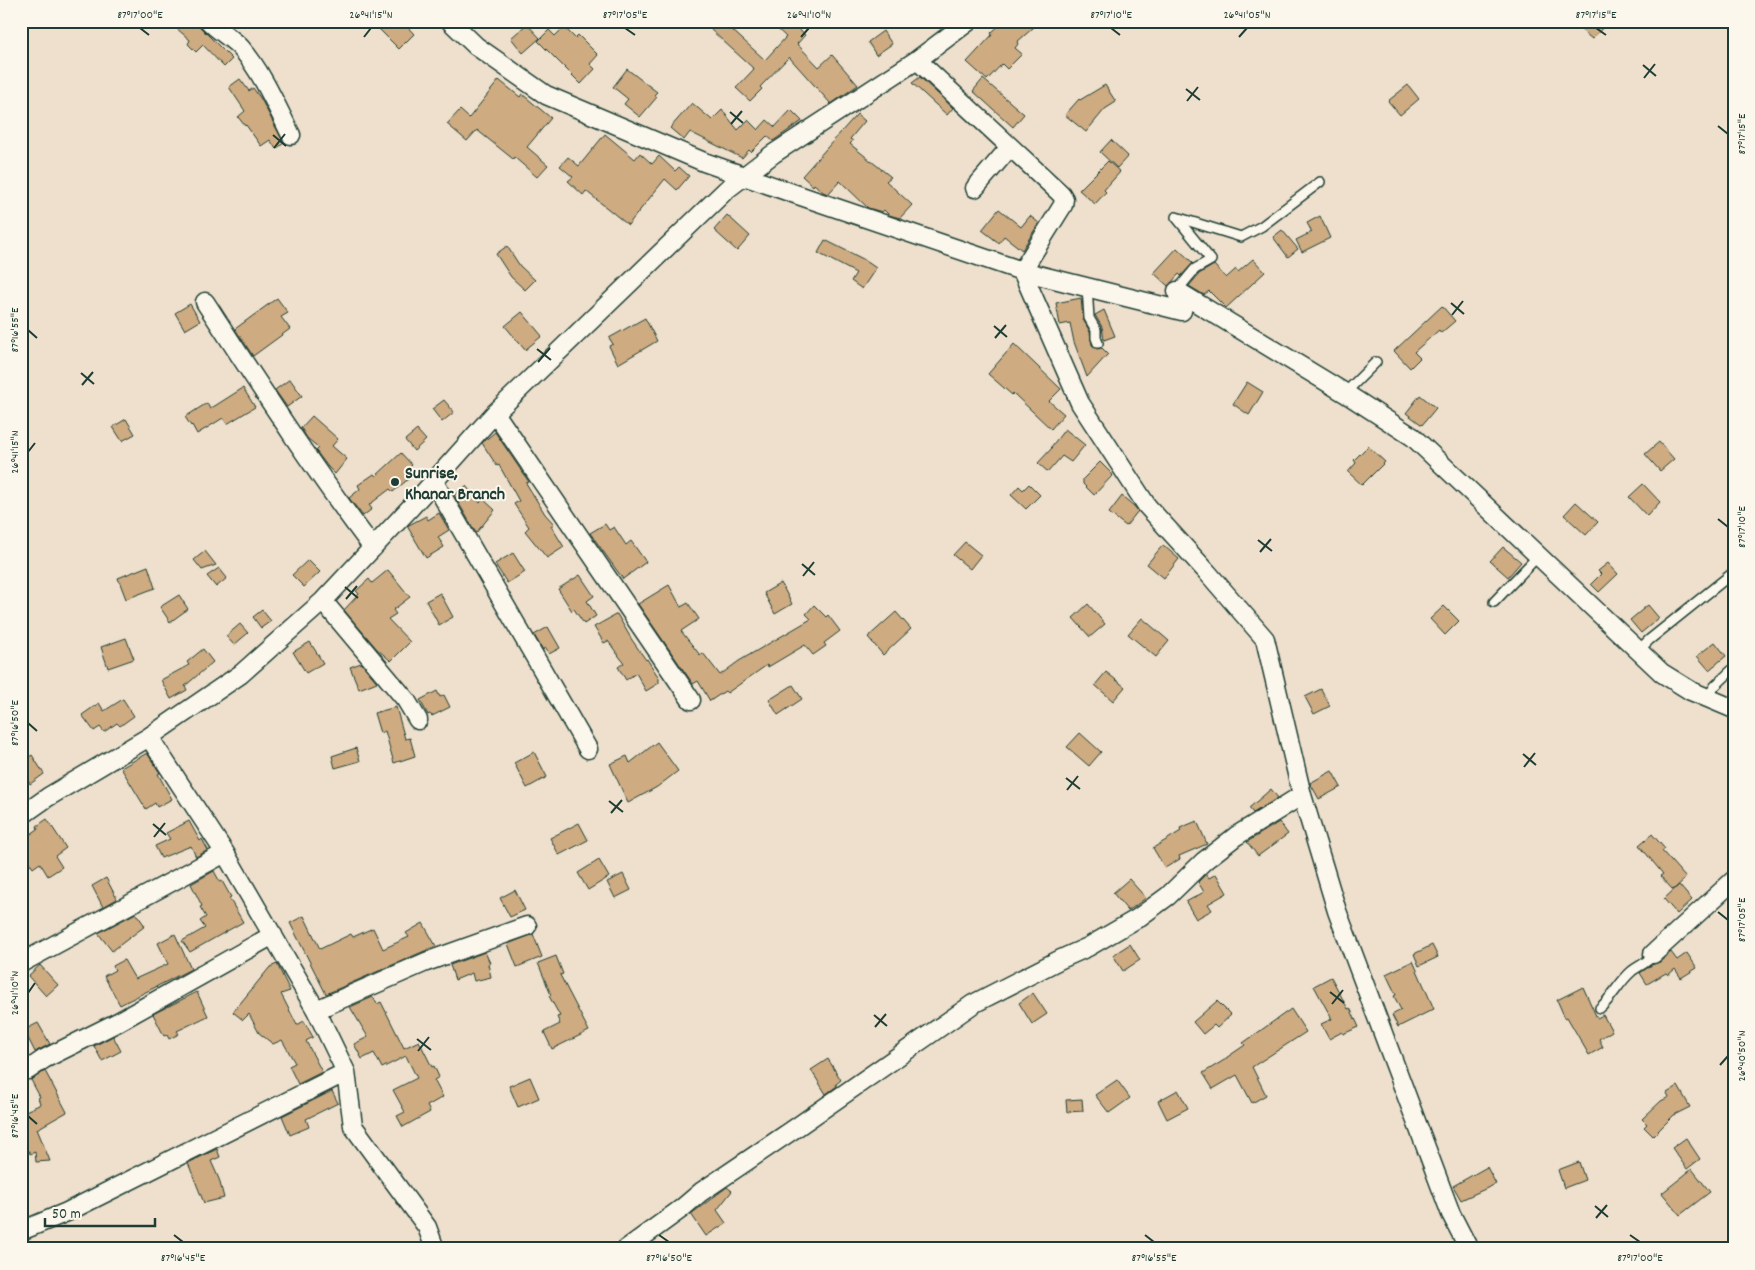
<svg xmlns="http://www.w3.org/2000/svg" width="1755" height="1270" viewBox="0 0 1755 1270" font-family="Dekko,sans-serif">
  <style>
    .building { fill: #ceab81; stroke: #1f3d34 }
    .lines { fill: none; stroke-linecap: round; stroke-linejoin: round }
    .service-casing { stroke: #1f3d34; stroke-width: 12 }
    .minor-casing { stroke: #1f3d34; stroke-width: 21 }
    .service { stroke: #fbf7ec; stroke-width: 9 }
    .minor { stroke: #fbf7ec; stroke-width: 18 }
    .ticks { fill: none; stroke: #1f3d34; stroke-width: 2 }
    .poi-dot { fill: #1f3d34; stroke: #fbf7ec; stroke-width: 2 }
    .labels { text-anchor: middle; stroke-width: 4; stroke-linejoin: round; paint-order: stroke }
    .poi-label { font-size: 18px; font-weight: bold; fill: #1f3d34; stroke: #fbf7ec; text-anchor: start }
    .neatline { fill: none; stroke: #1f3d34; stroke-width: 2 }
    .ticks-label { font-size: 12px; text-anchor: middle; fill: #1f3d34 }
  </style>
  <rect width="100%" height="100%" fill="#eee0cc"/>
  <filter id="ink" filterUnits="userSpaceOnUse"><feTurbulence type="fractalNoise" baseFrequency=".02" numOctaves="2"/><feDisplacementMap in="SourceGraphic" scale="10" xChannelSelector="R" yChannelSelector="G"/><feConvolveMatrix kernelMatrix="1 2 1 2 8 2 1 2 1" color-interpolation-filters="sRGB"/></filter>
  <g filter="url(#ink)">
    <path class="building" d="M168,21H194L232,59L224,67L203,45L196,52L188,44L190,40Z
      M371,21H402L414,34L399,49Z
      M718,21H738L731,29L765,60L786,37L769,21H789L805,35L797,44L819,67L832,55L858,85L831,104L789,57L760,87L762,89L750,101L736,88L754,69L711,30Z
      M1004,21H1041L1017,42L1018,44L1015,48L1022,54L1007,69L1002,64L987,80L967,62L992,35L991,33Z
      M1585,21H1609L1592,39L1579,28Z
      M527,24L540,38L523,53L511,38Z
      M564,27L575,38L578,35L598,55L590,64L595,69L581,84L538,41L549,30L555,36Z
      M883,31L892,44L876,55L868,42Z
      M627,69L657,92L654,95L657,97L640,117L624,104L628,99L613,87Z
      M920,77L953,108L947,115L912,83Z
      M240,79L249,91L253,88L261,99L284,143L276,149L270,140L261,146L246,125L245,126L238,117L245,111L229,87Z
      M983,79L1024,114L1013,127L973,91Z
      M499,80L520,97L522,94L551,118L527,147L548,165L537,177L514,157L513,159L477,130L467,141L447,124L460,110L469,118Z
      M1105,85L1116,102L1105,109L1086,132L1065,115L1079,99L1080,100Z
      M1408,85L1419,99L1400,115L1388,101Z
      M692,103L712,120L722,110L738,130L748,120L758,130L767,120L775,127L791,110L802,121L773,141L767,136L751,152L749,150L742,158L690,132L684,140L670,128Z
      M857,114L865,121L850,139L853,141L850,144L891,177L886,181L912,205L900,218L889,215L884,210L882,212L868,208L840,181L828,194L823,192L814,184L813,186L802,176Z
      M605,134L635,159L640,153L652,164L659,156L675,171L679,167L689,176L677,190L665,179L628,225L586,191L583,195L568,181L573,177L560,166L568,157L579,166Z
      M1111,140L1128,156L1117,168L1100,152Z
      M1108,161L1120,172L1104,190L1106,192L1095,204L1079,190Z
      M999,209L1021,227L1030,216L1039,223L1022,250L1004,236L999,243L982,230Z
      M727,215L750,236L737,251L714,230Z
      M1320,216L1330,238L1302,252L1296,240L1312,232L1307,223Z
      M1282,230L1298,249L1288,257L1273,237Z
      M825,240L863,259L876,268L862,289L851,281L856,273L818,253Z
      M507,246L520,266L535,280L525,290L511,277L496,254Z
      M1177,248L1193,263L1181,276L1179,274L1168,286L1154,273Z
      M1253,259L1265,272L1226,308L1209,291L1204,295L1189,286L1199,274L1214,265L1226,278L1236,269L1238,272Z
      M277,298L288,313L281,317L290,329L253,356L235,329Z
      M1081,298L1083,319L1090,332L1092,345L1097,349L1102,348L1108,354L1087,377L1074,342L1070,323L1060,325L1056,303Z
      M190,304L200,321L185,330L175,313Z
      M1442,306L1455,321L1441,333L1439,330L1414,352L1420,358L1410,368L1394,351Z
      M1104,310L1115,336L1104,340L1102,327L1095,315Z
      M522,312L542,336L525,350L505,326Z
      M645,318L657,341L618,364L609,346L613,344L609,338Z
      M1014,344L1061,389L1049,401L1064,414L1051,429L1013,393L1012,395L988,374Z
      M290,379L302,396L287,407L275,390Z
      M1247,382L1263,392L1249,415L1233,404Z
      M243,388L255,407L227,424L223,418L197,434L192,425L191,426L185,417L207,403L210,409Z
      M1420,395L1436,408L1422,425L1406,413Z
      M444,400L454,412L442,422L432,409Z
      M312,416L338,439L332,446L347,459L335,474L328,467L316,451L319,448L307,438L301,428Z
      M126,419L135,434L122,441L113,427Z
      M1065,429L1085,445L1071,462L1062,456L1048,472L1038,463L1052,448L1051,447Z
      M417,430L426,440L414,451L405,440Z
      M495,432L529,482L526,483L545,514L554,524L551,526L564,547L547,558L525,531L529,527L514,504L519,501L499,465L497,466L482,443Z
      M1659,442L1674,459L1660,471L1645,454Z
      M1368,446L1385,462L1362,485L1348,472L1356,463L1354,460Z
      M401,453L412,465L407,470L412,476L393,492L390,489L369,505L372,509L363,516L349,498L360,489L358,485L374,474L376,476Z
      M1100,462L1113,475L1094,495L1083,484V479Z
      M1029,484L1040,495L1026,509L1011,495L1019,486L1023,490Z
      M1643,484L1660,502L1647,516L1629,497Z
      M466,486L480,503L483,499L495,510L476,533L454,495Z
      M1122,496L1134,506L1138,511L1126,526L1109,513Z
      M1576,502L1598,522L1586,535L1564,515Z
      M439,513L449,530L438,537L444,547L426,558L407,526L426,516L428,520Z
      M605,524L609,530L614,527L626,545L631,541L646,562L623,579L590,533Z
      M965,542L981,555L970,569L953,555Z
      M1163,545L1179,559L1164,578L1147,564Z
      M1503,547L1521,562L1508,577L1490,561Z
      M205,551L216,565L202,570L194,560Z
      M513,553L525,572L507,583L495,564Z
      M308,560L320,572L304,587L292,575Z
      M1608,563L1618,574L1599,592L1591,584L1601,574L1598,571Z
      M148,566L155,588L126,599L118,578Z
      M219,568L227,578L216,587L207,576Z
      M388,570L410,597L393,610L396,614L388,619L410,642L391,661L377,649L344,610L359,594L356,591L369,579L372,583Z
      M580,575L594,596L587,601L596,616L584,624L574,609L572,611L558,589Z
      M781,583L792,604L775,614L764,593Z
      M669,585L681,607L688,603L699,619L681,631L700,655L703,653L720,675L739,661L811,619L806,614L814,605L826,617L828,615L840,631L824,643L826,646L813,655L805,645L768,667L767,665L727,693L725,691L710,701L698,681L693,684L638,604Z
      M440,593L453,617L439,625L426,601Z
      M179,595L188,609L170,622L160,607Z
      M1088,604L1105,624L1090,637L1073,618Z
      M1648,605L1659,618L1641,633L1630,620Z
      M1444,606L1459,621L1445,635L1430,619Z
      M262,610L271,621L261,628L253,617Z
      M896,612L911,629L883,655L868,637Z
      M617,614L632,640L646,660L647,659L659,678V683L646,691L636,673L626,680L618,667L624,663L608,641L604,643L594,627Z
      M1142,618L1169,641L1156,657L1128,634Z
      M240,624L248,633L234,645L226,636Z
      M548,627L560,648L549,654L546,648L543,650L534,635Z
      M126,638L134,659L108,668L101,647Z
      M310,642L323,663L306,673L293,652Z
      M1715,642L1726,656L1709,670L1697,656Z
      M203,649L213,662L185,686L187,690L171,699L161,680L189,665L187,662Z
      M361,663L377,682L359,689L350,667Z
      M1106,672L1125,687L1113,701L1095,685Z
      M793,685L802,699L778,715L769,700Z
      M1321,689L1330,706L1314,714L1305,697Z
      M437,691L440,697L444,695L450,707L432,716L430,714L428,715L420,700Z
      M123,699L134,716L120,726L117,723L104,732L100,727L94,731L82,715L99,703L104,711Z
      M396,707L405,739L410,738L415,756L394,763L385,731L380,733L374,713Z
      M1080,733L1101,752L1089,766L1067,747Z
      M657,742L678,771L657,787L628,803L610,764L627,756L630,763Z
      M356,748L360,761L335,768L332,756Z
      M534,752L547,777L527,788L514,763Z
      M147,753L160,773L158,774L172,799L157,807L155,803L146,809L121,768Z
      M32,755L44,774L30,784L21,770V762Z
      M1332,771L1341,787L1319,799L1310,783Z
      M1271,789L1278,798L1253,813L1249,808Z
      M47,819L66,848L55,856L62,867L48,876L40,863L33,868L21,850V841L38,829L37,826Z
      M189,821L200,841L202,839L208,850L196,857L191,846L161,858L155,846L170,839L166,833Z
      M1197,821L1207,844L1179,856L1180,859L1165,868L1153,848L1181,831L1180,828Z
      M1279,822L1288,834L1258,856L1247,842Z
      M579,823L588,840L559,855L550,838Z
      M1652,834L1665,849L1662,851L1686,878L1673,890L1660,876L1663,874L1639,845Z
      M599,860L609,877L588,890L578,873Z
      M214,871L220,882L222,881L231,897L229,898L243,922L190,952L182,941L205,928L200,921L206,917L200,907L202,906L191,884Z
      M623,874L631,890L615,898L607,882Z
      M1206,874L1209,878L1216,874L1227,893L1208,904L1212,910L1196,919L1186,902L1204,892L1198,882Z
      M106,878L117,899L103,907L92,886Z
      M1129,879L1146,898L1128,911L1113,893Z
      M1679,885L1692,900L1677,914L1664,899Z
      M515,890L525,910L510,917L500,898Z
      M136,913L145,926L112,951L98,933Z
      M304,916L320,949L351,934L353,937L373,928L383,949L409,937L406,933L423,923L436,946L326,994L290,923Z
      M175,934L191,969L120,1005L104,976L115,970L113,966L124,960L135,979L168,964L158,943Z
      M533,934L542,957L517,967L508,944Z
      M1130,944L1140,960L1123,971L1113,955Z
      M1432,945L1438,957L1419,966L1414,954Z
      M485,952L490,963L488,964L491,977L474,981L472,973L455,980L450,965Z
      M1671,952L1677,960L1687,953L1697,968L1681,978L1675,969L1668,975L1666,973L1647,984L1640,973L1653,964L1660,962Z
      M556,956L563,974L560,975L589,1031L552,1049L544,1032L560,1024L557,1017L560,1016L549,996L551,995L538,963Z
      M1413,961L1434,1009L1398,1027L1392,1015L1401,1010L1394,996L1396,995L1386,974Z
      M277,964L290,991L281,994L297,1025L304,1021L313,1037L306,1041L322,1072L298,1084L289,1066L295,1063L282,1040L273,1044L259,1033L249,1014L243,1020L233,1012L270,967Z
      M40,965L58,985L46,996L28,976Z
      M1331,977L1348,1009L1350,1008L1359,1027L1343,1034L1342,1032L1329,1039L1321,1024L1332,1019L1314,986Z
      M1583,987L1597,1018L1603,1015L1612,1031L1599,1039L1603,1047L1589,1055L1567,1017L1565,1018L1557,1000Z
      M197,992L208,1016L177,1031L179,1034L169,1039L167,1035L164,1036L153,1014Z
      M1033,993L1047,1014L1032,1024L1019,1003Z
      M373,997L377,1004L381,1002L404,1048L419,1041L432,1067L434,1066L439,1077L434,1080L443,1097L427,1106L430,1112L403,1127L397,1116L405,1112L393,1090L417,1078L406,1056L382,1068L374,1053L362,1059L354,1044L368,1037L350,1007Z
      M1217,1001L1231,1015L1217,1028L1214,1025L1203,1034L1193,1022Z
      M1291,1009L1306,1032L1252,1067L1266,1095L1252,1103L1237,1075L1213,1089L1203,1073L1226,1059V1058L1245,1045L1243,1043Z
      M38,1023L50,1044L35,1052L24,1030Z
      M113,1036L121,1051L102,1061L94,1046Z
      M828,1059L841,1080L836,1084L837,1086L826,1094L811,1070Z
      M45,1071L67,1112L37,1129L50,1161L36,1162L35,1152L30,1154L29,1151L21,1154V1113L39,1105L40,1103L38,1098L40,1097L31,1080Z
      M530,1077L539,1098L518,1107L509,1086Z
      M1117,1080L1130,1098L1109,1113L1095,1095Z
      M1678,1086L1690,1107L1674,1115L1653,1136L1644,1127L1647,1124L1642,1119L1661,1101L1669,1097L1667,1093Z
      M1178,1090L1188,1108L1167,1119L1158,1101Z
      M332,1091L338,1103L306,1119L309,1127L290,1135L282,1116Z
      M1082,1099L1083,1111L1067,1112L1066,1100Z
      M1686,1138L1700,1159L1687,1169L1672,1148Z
      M217,1149L220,1157L211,1161L219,1179L224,1198L204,1203L188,1163Z
      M1579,1162L1585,1180L1564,1188L1558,1170Z
      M1487,1167L1496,1184L1461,1200L1453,1186Z
      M1692,1169L1710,1192L1680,1215L1662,1193Z
      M727,1187L732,1191L717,1210L726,1223L706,1236L691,1214Z"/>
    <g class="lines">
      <g class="service-casing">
        <path id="service" d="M1087,287L1089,318L1096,330V338L1098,343
          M1175,293L1195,269L1211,260L1176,217L1241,237L1262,226L1320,182
          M1345,393L1376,362
          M1494,602L1538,556
          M1638,651L1649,640L1734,572
          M1707,698L1715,686L1734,668
          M1600,1008C1612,998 1619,982 1632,971C1640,965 1648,963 1653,954"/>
      </g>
      <g class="minor-casing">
        <path id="minor" d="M209,21C218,31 232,38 241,48C262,72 277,107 291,135
          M450,21L476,46L546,95L704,162L798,195L1022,271L1182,311L1177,291L1345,393L1413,437L1662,673L1691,691L1734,709
          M917,60L1061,194L1064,199L1063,205L1022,271L1080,403L1147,506L1207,572L1265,639L1302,795L1337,911L1451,1214L1469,1249
          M975,188L1010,147
          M205,302C259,385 313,469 373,548
          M495,413L691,700
          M434,482L588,749
          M323,601L406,700L418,720
          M149,737L225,853L316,1010L346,1072L353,1126L427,1227L435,1249
          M21,816L48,797L149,737L241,674L323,601L411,507L495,413L726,190L773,154L917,60L969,21
          M1653,954L1734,880
          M21,963L225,853
          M316,1010L426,962L527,926
          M28,1070L44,1059L118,1022L273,935
          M21,1231L67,1212L346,1072
          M626,1249L681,1209L701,1192L797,1127L973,1004L1061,959L1088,947L1138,918L1168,896L1204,861L1236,836L1302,795"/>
      </g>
      <use href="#service" class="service"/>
      <use href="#minor" class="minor"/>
    </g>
  </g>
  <path class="ticks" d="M140,28L149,35M625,28L635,35M1111,28L1120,35M1596,28L1606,35M364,37L371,28M801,37L809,28M1239,37L1247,28M1643,65L1656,76M1644,78L1655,64M1186,89L1200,100M1187,101L1198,87M730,112L743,123M731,124L742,111M1718,126L1728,134M273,135L286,146M274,148L285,134M1451,303L1464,314M1452,315L1463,301M994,326L1007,337M28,330L37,338M995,338L1006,325M537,349L551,360M538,362L550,348M81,373L94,384M82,385L93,372M28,452L35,443M1718,519L1728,527M1258,540L1272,551M1260,552L1271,539M802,564L815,575M803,576L814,562M345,587L358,598M346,599L357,586M28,723L37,731M1523,754L1536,765M1524,767L1535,753M1066,778L1080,789M1067,790L1078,776M609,801L623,812M611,813L622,800M153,824L166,835M154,837L165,823M1718,912L1728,920M1330,992L1344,1003M28,993L35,983M1332,1004L1343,990M874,1015L887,1026M875,1027L886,1014M417,1039L431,1050M418,1051L429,1037M1720,1065L1728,1056M28,1116L37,1124M1595,1206L1608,1217M1596,1218L1607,1205M174,1235L183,1242M659,1235L669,1242M1145,1235L1154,1242M1630,1235L1640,1242"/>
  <circle class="poi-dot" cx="395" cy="482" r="5"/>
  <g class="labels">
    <g class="poi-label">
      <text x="405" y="478">Sunrise,<tspan x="405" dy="21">Khanar Branch</tspan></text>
    </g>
  </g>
  <rect width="1755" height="1270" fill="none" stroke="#fbf7ec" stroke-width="55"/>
  <path d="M45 1218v8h110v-8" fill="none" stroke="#1f3d34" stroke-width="2.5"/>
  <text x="52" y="1218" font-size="15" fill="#1f3d34" stroke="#fbf7ec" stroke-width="4" paint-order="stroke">50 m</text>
  <rect x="28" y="28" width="1700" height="1214" class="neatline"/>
  <g class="ticks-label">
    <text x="140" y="18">87°17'00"E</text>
    <text x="371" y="18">26°41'15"N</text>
    <text x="625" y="18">87°17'05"E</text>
    <text x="809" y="18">26°41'10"N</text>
    <text x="1111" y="18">87°17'10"E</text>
    <text x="1247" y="18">26°41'05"N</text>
    <text x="1596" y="18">87°17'15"E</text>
    <text transform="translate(1741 134) rotate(-90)" y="4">87°17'15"E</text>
    <text transform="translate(14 330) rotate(-90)" y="4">87°16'55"E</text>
    <text transform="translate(14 452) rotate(-90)" y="4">26°41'15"N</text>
    <text transform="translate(1741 527) rotate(-90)" y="4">87°17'10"E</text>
    <text transform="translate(14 723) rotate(-90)" y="4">87°16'50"E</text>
    <text transform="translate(1741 920) rotate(-90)" y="4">87°17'05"E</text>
    <text transform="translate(14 993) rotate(-90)" y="4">26°41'10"N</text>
    <text transform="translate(1741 1056) rotate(-90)" y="4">26°40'50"N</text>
    <text transform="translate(14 1116) rotate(-90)" y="4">87°16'45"E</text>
    <text x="183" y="1261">87°16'45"E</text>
    <text x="669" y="1261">87°16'50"E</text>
    <text x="1154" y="1261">87°16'55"E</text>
    <text x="1640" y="1261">87°17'00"E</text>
  </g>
</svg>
